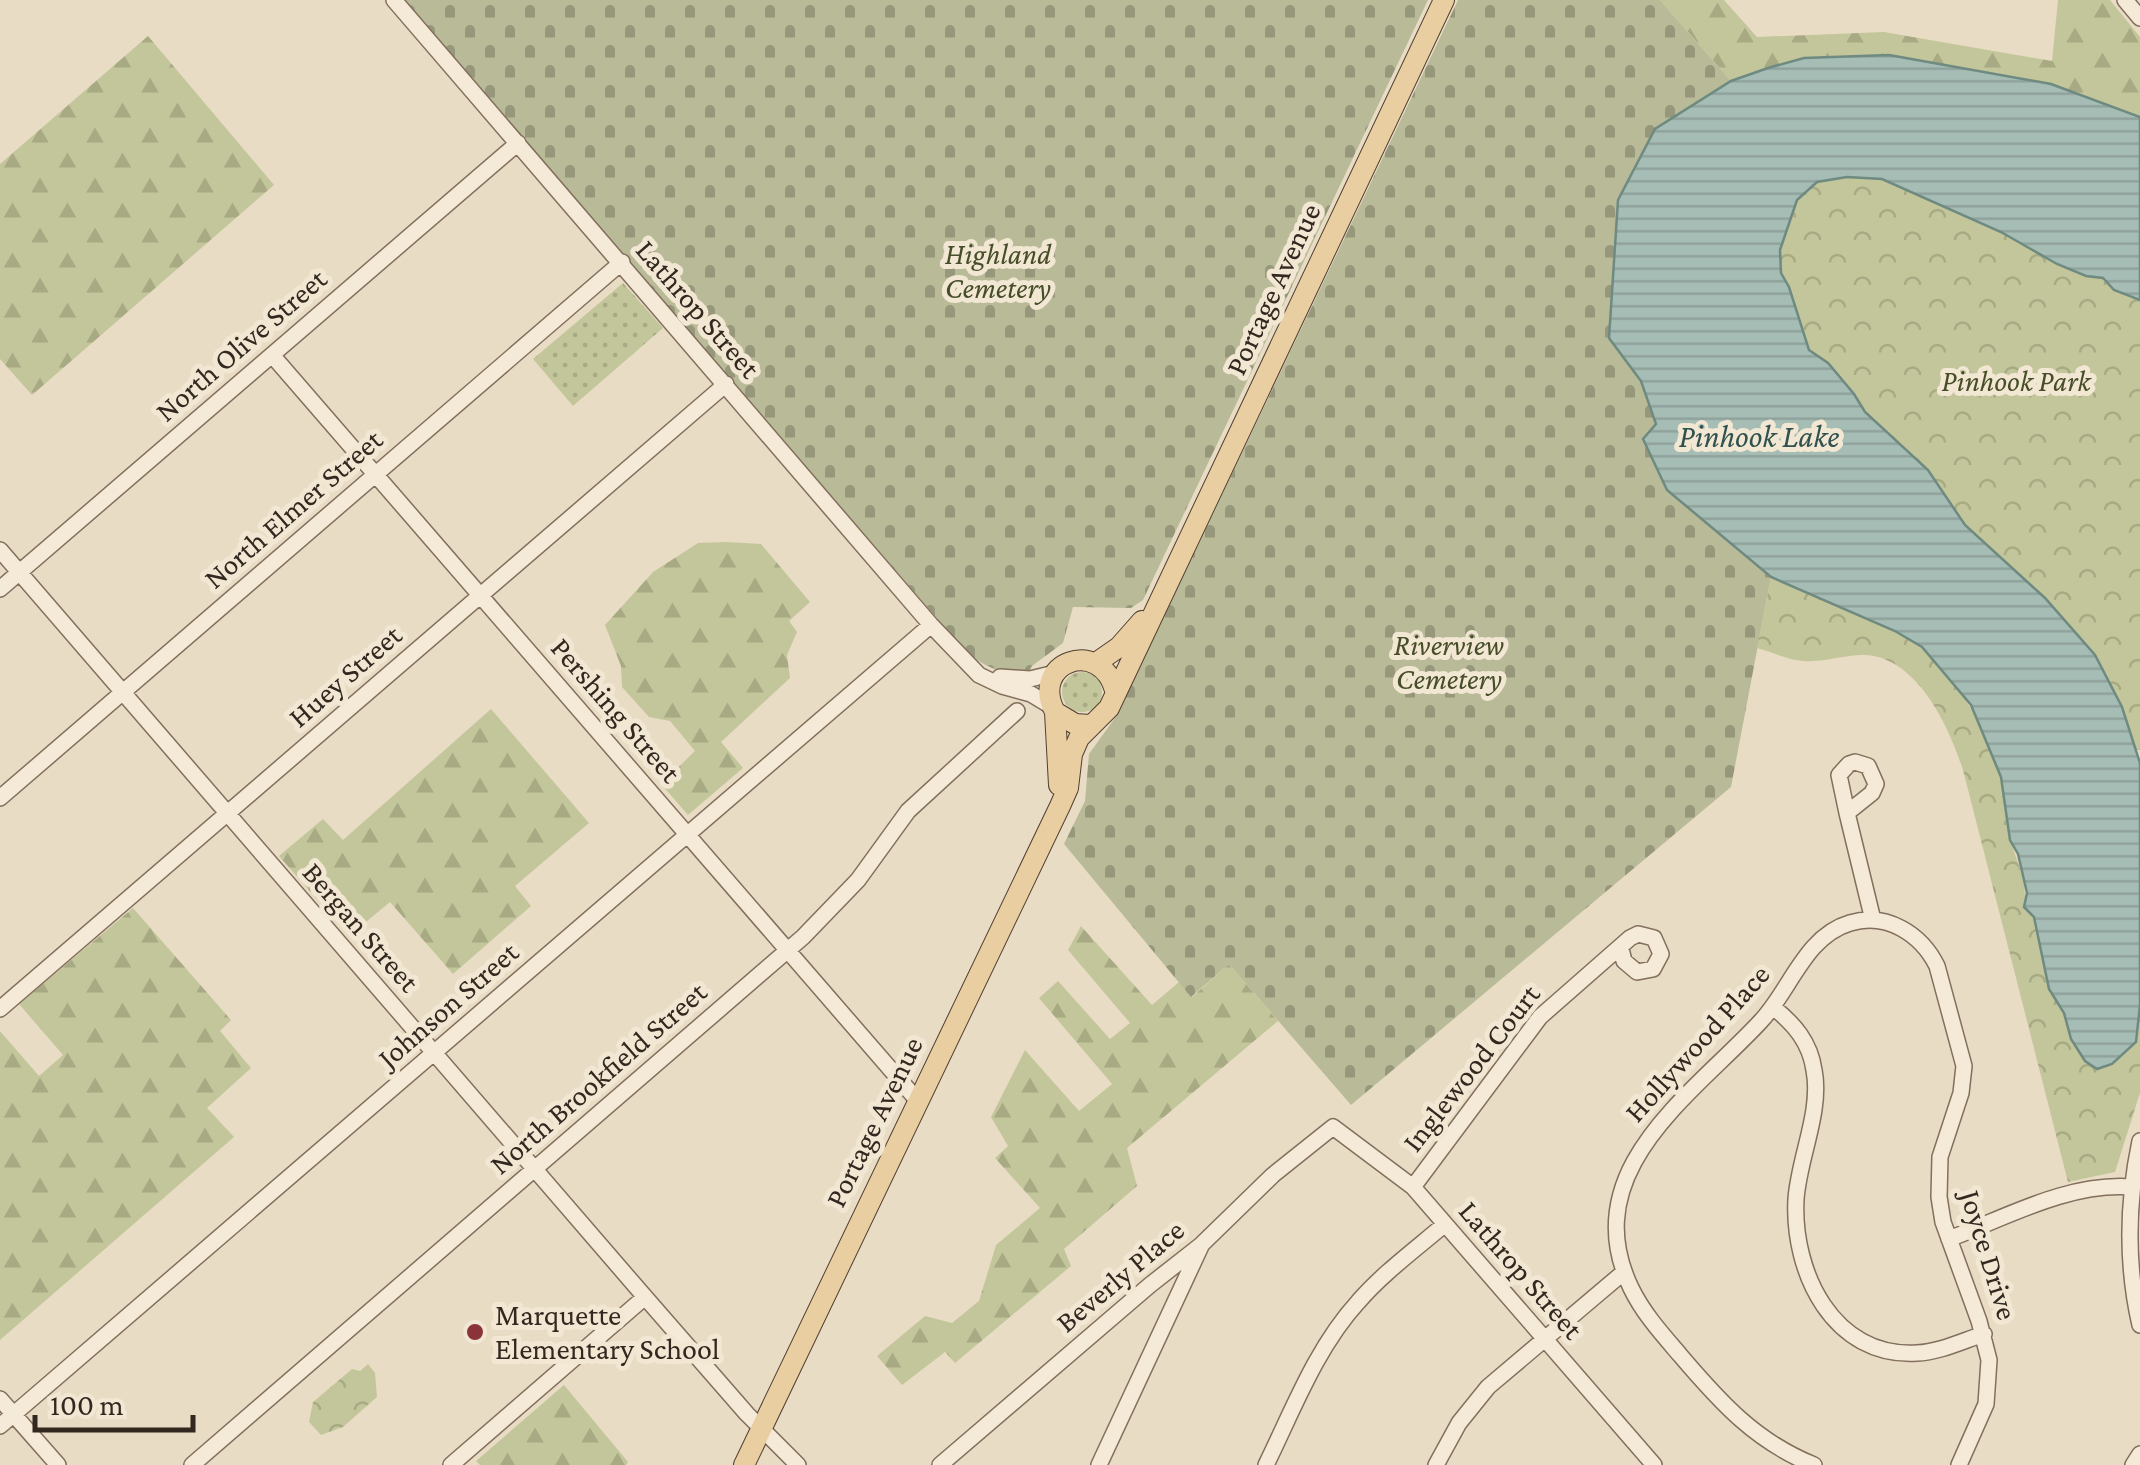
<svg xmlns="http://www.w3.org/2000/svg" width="2140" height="1465" viewBox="0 0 2140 1465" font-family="'Crimson Pro',serif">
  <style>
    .grass { fill: url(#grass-dots) }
    .forest { fill: url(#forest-firs) }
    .cemetery { fill: url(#cemetery-stones) }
    .park { fill: url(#park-crowns) }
    .water { fill: url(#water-rules); stroke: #6e8a81; stroke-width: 2.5 }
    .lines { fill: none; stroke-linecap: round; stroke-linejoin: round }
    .minor-casing { stroke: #826f5d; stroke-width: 18 }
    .major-casing { stroke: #503e31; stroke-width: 22 }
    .minor { stroke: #f5ead7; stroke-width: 15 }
    .major { stroke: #e8cea0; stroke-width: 20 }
    .poi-dot { fill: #8a3439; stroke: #f1e7d3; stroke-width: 4 }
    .labels { text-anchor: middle; stroke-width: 10; stroke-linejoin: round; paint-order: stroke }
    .park-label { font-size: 30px; font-style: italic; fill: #464d28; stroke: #f1e7d3 }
    .street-label { font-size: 30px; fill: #33281f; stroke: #f1e7d3 }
    .poi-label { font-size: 30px; fill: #33281f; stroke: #f1e7d3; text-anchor: start }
    .water-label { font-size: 32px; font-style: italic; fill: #30514e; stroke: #f1e7d3 }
  </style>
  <defs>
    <pattern id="grass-dots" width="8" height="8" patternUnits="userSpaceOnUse" patternTransform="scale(2.5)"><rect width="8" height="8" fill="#c3c69a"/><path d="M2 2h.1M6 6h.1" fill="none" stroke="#a8aa84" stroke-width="1.8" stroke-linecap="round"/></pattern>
    <pattern id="forest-firs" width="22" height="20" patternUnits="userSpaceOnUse" patternTransform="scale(2.5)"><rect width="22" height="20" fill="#c3c69a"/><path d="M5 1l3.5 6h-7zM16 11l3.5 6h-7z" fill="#a8aa84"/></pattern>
    <pattern id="cemetery-stones" width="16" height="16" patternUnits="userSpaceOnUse" patternTransform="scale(2.5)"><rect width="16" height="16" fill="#b9bb98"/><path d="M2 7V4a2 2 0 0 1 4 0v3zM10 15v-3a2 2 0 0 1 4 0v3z" fill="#97987b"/></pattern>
    <pattern id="park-crowns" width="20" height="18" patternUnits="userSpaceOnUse" patternTransform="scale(2.5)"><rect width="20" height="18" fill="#c3c69a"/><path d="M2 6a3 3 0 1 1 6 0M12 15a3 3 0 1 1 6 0" fill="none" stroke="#a8aa84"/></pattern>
    <pattern id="water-rules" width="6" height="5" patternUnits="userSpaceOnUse" patternTransform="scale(2.5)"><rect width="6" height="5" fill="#a6bdb5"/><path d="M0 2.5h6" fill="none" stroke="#8fa29b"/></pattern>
  </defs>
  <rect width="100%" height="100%" fill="#e9dcc5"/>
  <path class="grass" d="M623,283L663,328L573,406L533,359Z
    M1062 692a20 20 0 1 1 40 0a20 20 0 1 1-40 0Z"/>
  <path class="forest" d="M1660,0H1724L1757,37L1884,32L2052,61L2058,0H2110L2140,37V117L2050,84L1889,55L1768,68L1731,81Z
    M148,36L274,185L32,395L0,359V164Z
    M726,542L761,544L810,602L789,621L797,632L787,655L790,678L721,742L743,768L688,815L661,784L695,751L670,721L649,717L622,687L621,666L605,625L653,572L698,543Z
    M491,709L589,823L515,886L531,906L453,974L390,902L349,936L279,856L323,819L343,840Z
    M133,908L231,1020L220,1031L251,1068L207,1108L234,1137L0,1340V1031L39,1076L63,1055L19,1004Z
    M1081,926L1152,1005L1179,982L1192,997L1229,964L1278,1021L1127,1148L1137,1186L1064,1249L1071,1266L955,1363L945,1352L902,1385L877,1356L925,1316L952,1323L979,1301L996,1245L1040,1208L995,1158L1008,1146L991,1117L1025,1050L1079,1111L1112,1084L1039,998L1058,981L1110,1039L1130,1023L1068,950Z
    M564,1385L628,1462L626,1465H480L476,1461Z"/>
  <path class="cemetery" d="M403,0H1428L1143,600L1131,608L1073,607L1063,643L1032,666L1027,675C1001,673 986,668 966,652Z
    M1458,0H1660L1731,81L1655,129L1609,338L1641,381L1656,424L1667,490L1771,577L1731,787L1351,1105L1229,964L1191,997L1064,844L1085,801L1089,754L1117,715Z"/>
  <path class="park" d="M1847,177L1882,179L2001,232L2057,264L2086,276L2103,277L2114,290L2140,300V750L2135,749L2122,707L2095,655L2045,598L1965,525L1928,470L1865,412L1854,394L1828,363L1809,350L1789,287L1781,273L1780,250L1797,200L1817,182Z
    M1771,577C1806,591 1899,625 1924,649C1959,683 1990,732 2001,780C2005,797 2006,816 2009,833C2014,859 2029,880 2024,907L2034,917L2049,989L2064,1013L2071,1039L2136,1042L2140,1005V1093L2115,1172L2068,1182L1963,770C1950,730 1922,666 1874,656C1851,652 1827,663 1803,661C1788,660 1772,652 1757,648Z
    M368,1364L375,1373L377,1397L343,1427L321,1435L309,1422L313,1402L352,1369L360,1371Z"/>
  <path class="water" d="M1889,55L2051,84L2140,117V300L2114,290L2103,278L2086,276L2057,264L2001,232L1882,179L1847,177L1817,182L1797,200L1780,250L1781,273L1789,287L1809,350L1828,363L1854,394L1865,412L1928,470L1965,525L2045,598L2095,655L2122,707L2140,763V1005L2136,1042L2112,1064L2097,1069L2085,1061L2071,1039L2064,1013L2049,989L2034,917L2024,907L2027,893L2018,854L2010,840L2001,777L1971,705L1922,647L1895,631L1771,577L1667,490L1643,439L1656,424L1641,381L1609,338L1618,200L1655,129L1731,81L1768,68L1804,58Z"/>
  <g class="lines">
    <g class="minor-casing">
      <path id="minor" d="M394,0L931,625L979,675L1002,686L1031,694L1051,706
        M2125,0L2140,18
        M272,355L918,1101
        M0,550L645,1297L747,1414L798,1465
        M0,589L518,143
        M1000,677L1030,679L1055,673
        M1855,762L1868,766L1876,784L1872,793L1847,813L1839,775L1849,764Z
        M0,798L622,262
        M1847,813L1873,920
        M1773,1007C1794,1024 1810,1042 1814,1070C1822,1111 1799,1157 1796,1199C1792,1272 1833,1358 1917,1353C1940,1352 1962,1341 1984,1334
        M0,1009L726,384
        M2140,1141C2127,1203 2126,1264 2140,1325
        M1413,1187L1540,1017L1630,938L1638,934L1654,938L1661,954L1653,969L1637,972L1624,961L1621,949
        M1949,1239C2007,1217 2069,1182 2132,1187
        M0,1399L58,1465
        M0,1426L931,625
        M192,1465L803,937L858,880L908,811L1017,711
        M451,1465L645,1297
        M940,1465L1150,1285L1201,1245L1273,1175L1333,1127L1413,1187L1654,1465
        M1099,1465L1201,1246
        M1266,1465C1293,1410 1316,1348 1358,1302C1383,1273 1416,1249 1445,1224
        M1436,1465L1459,1423L1488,1387L1624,1272
        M1814,1465C1756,1442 1720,1402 1680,1355C1662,1334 1643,1313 1631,1288C1575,1171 1691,1096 1760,1022C1790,991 1805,936 1850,923C1887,912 1921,934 1937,966L1964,1066L1961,1093L1940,1157L1939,1197L1943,1222L1979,1321L1989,1360L1986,1404L1959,1465
        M2133,1465L2140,1454"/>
    </g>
    <g class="major-casing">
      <path id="major" d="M1096,663L1119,647L1142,621
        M1055,712L1059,785
        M1090,725L1075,724L1055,712C1029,662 1100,637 1115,690
        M744,1465L1060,806L1068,788L1072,754L1079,738L1109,708L1444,0"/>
    </g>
    <use href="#minor" class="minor"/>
    <use href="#major" class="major"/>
  </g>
  <circle class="poi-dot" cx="475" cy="1332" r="10"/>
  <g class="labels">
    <g class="park-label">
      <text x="998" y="264">Highland<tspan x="998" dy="34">Cemetery</tspan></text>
      <text x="2016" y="391">Pinhook Park</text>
      <text x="1449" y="655">Riverview<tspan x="1449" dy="34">Cemetery</tspan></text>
    </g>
    <g class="street-label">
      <text transform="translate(1273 289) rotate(-65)" y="10">Portage Avenue</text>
      <text transform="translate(698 309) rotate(49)" y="10">Lathrop Street</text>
      <text transform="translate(241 345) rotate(-41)" y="10">North Olive Street</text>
      <text transform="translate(293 509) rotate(-41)" y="10">North Elmer Street</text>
      <text transform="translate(345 676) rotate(-41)" y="10">Huey Street</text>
      <text transform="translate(616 710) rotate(49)" y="10">Pershing Street</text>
      <text transform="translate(361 927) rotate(49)" y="10">Bergan Street</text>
      <text transform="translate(448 1005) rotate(-41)" y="10">Johnson Street</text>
      <text transform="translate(1697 1043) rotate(-48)" y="10">Hollywood Place</text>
      <text transform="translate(1471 1068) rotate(-52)" y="10">Inglewood Court</text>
      <text transform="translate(598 1078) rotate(-41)" y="10">North Brookfield Street</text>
      <text transform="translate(874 1122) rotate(-64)" y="10">Portage Avenue</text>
      <text transform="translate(1989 1255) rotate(73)" y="10">Joyce Drive</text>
      <text transform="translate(1521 1270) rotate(49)" y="10">Lathrop Street</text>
      <text transform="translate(1120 1276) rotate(-40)" y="10">Beverly Place</text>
    </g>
    <g class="poi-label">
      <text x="495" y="1325">Marquette<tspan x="495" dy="34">Elementary School</tspan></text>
    </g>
    <g class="water-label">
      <text x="1759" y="447">Pinhook Lake</text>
    </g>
  </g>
  <path d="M35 1415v15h158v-15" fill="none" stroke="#33281f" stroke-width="5"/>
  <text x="50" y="1415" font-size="30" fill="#33281f" stroke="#f1e7d3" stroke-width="8" paint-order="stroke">100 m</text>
</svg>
